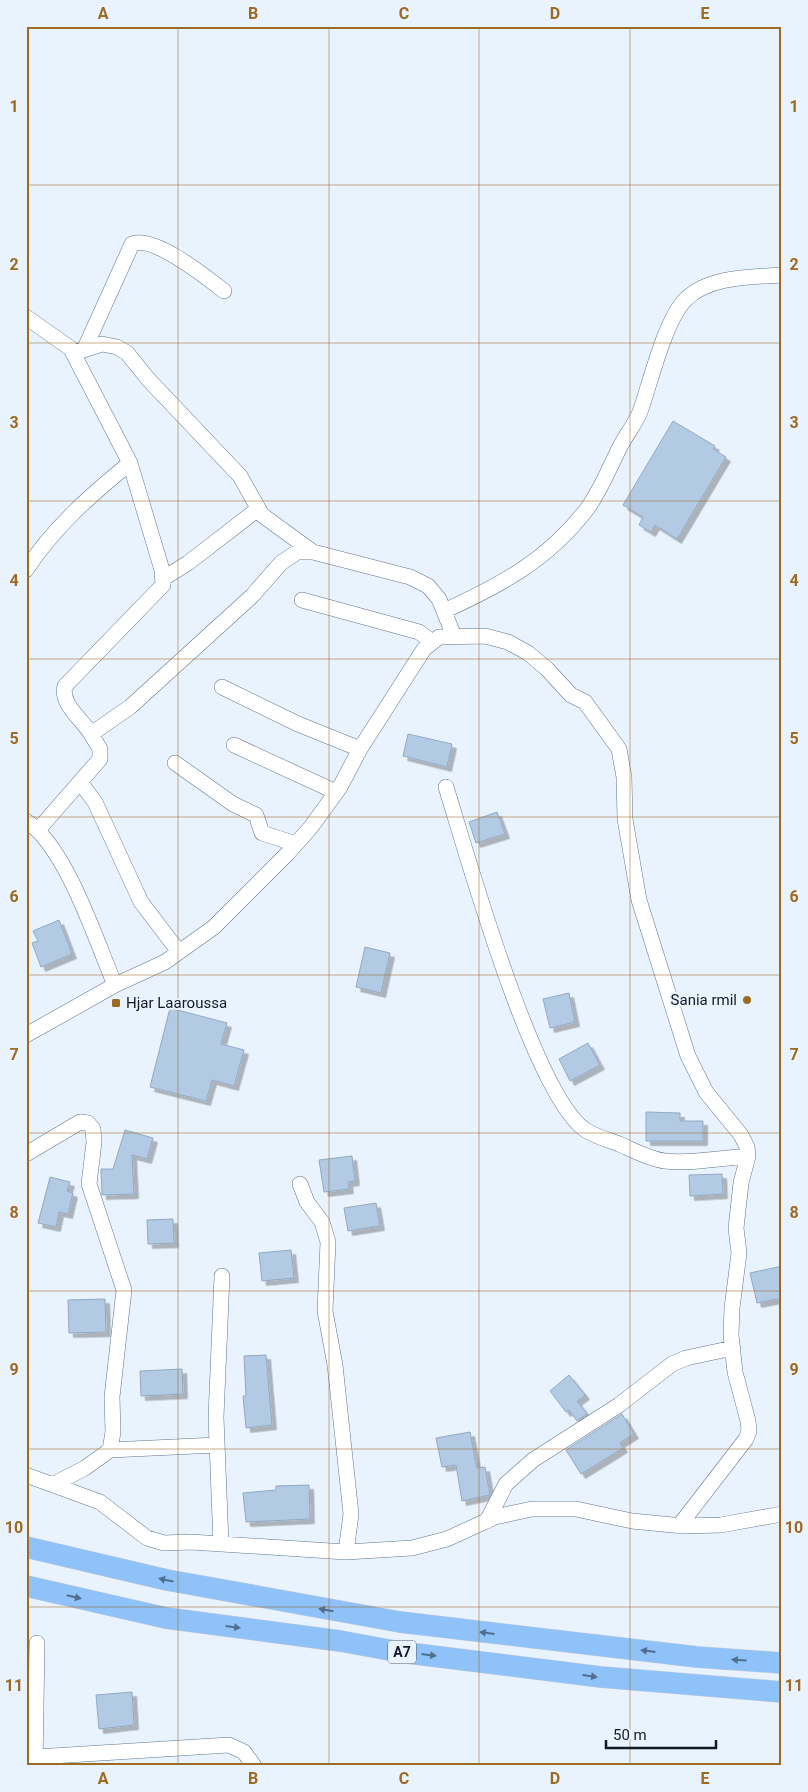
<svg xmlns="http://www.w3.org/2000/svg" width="808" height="1792" viewBox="0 0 808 1792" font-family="Roboto,sans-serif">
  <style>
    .building { fill: #b2cae3; stroke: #92a9c1; filter: url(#shadow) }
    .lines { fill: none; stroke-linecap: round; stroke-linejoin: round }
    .minor-casing { stroke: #5f758c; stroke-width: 16 }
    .highway-casing { stroke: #d0d1d3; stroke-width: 22 }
    .minor { stroke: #fff; stroke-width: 15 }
    .highway { stroke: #8ec2f9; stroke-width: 21 }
    .oneway { fill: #506e8e }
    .grid { fill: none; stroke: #9e6921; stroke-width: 1; stroke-opacity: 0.55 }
    .poi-dot { fill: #9e6921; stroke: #e9f3fe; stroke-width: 2 }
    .labels { text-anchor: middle; stroke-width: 4; stroke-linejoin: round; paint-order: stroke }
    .shield { fill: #e9f3fe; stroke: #525c65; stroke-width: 1 }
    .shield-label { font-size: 14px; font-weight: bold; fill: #121b24 }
    .poi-label { font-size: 15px; fill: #121b24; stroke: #e9f3fe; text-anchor: end }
    .neatline { fill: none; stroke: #9e6921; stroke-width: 2 }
    .grid-label { font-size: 16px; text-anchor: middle; font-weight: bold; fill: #9e6921 }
  </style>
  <defs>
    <filter id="shadow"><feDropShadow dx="4.5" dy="4.5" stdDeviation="0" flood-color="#0004"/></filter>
  </defs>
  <rect width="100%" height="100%" fill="#e9f3fe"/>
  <path class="building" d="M673,421L715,446L713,449L726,457L677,539L655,525L651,532L639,525L643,517L623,505Z
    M408,734L452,744L447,767L403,756Z
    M497,812L505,834L476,843L469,822Z
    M59,920L72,954L41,967L32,943L38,941L33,931Z
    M365,947L390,953L381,993L356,987Z
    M569,993L575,1022L550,1028L543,999Z
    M170,1008L227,1023L221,1044L244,1050L234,1086L212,1080L206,1101L150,1087Z
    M588,1043L600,1065L570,1081L559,1059Z
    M646,1112L680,1113V1121H703V1141H646Z
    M125,1130L153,1138L147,1159L132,1155L134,1194L102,1195L101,1169H113Z
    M352,1156L355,1181L348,1182L349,1189L324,1192L319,1160Z
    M722,1174L723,1194L690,1196L689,1175Z
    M50,1177L70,1182L67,1191L73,1193L68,1214L59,1212L56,1227L38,1223Z
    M376,1203L380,1226L348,1231L344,1208Z
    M173,1219L174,1243L148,1244L147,1220Z
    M291,1250L294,1278L262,1281L259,1253Z
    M782,1266V1298L757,1303L750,1273Z
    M105,1299L106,1332L69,1333L68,1300Z
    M266,1355L272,1425L246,1428L243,1396H246L244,1356Z
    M182,1369L183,1394L141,1396L140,1371Z
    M569,1375L585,1395L577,1401L587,1414L577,1421L569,1410L566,1412L550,1391Z
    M622,1414L634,1434L620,1443L623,1448L581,1474L566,1450Z
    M470,1432L477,1468L485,1467L490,1495L462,1501L456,1465L442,1467L436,1438Z
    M309,1485L310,1519L246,1522L243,1493L276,1490V1486Z
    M132,1692L134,1725L99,1729L96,1695Z"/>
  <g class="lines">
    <g class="minor-casing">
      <path id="minor" d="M26,317L70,348L73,353L102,344L117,347L127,353L148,379L240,476L262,515L313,552
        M84,350L132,244C154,235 206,277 224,291
        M73,353L130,463
        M26,570C53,528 92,494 130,463L162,570L163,585L65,686C60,704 82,719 91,734L130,707L252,596L281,563L297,552H313L410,577L428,586L439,599L454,636
        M164,578L188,563L258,509
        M302,600L419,632L432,642
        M444,611C501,585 548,560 587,509C601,490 610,466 621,445C627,433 637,422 641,409C651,380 665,321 685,300C708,276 751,277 782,275
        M222,687L298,724L360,749
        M234,745L336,792
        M175,763L233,804L256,815L262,833L296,844
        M80,782L95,802L141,902L179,952
        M446,787C467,854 535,1100 587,1131C597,1137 609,1140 619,1144C633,1150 649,1159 665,1161C692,1164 721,1158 748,1156
        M26,821C66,846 96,941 115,985
        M38,830L100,759V749L91,734
        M26,1035L115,985L165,962L214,927L288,853L311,827L340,787L360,749L424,649L439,637L485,636L508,642L528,653L547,669L571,695L585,702L619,749L624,777L625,819L639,900L688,1056L706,1092L741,1135L747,1147L748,1156L741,1183L736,1228L739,1253L732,1308L731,1335L735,1372L748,1421L749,1431L746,1439L679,1526
        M26,1154L80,1122L88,1123L93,1129L94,1142L89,1184L124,1290L112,1397L113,1432L110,1450L85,1468L54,1484
        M300,1184L307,1202L322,1222L328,1242L325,1311L335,1365L351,1514L346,1552
        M110,1450L217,1445
        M26,1475L100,1502L147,1538L164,1543L191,1542L346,1552L412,1548L447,1539L495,1517L532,1509H576L632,1521L683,1526L721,1525L782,1514
        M487,1521L506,1484L533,1460L619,1405L672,1364L686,1358L733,1348
        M221,1544L216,1417L222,1276
        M36,1757L229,1745L244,1752L254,1766
        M35,1766L37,1643"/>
    </g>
    <g class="highway-casing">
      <path id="highway" d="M26,1547L167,1580L400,1622L697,1657L782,1663
        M26,1586L166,1618L340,1641L400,1652L601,1677L782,1692"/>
    </g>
    <use href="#minor" class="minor"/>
    <use href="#highway" class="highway"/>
  </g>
  <defs><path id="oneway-solid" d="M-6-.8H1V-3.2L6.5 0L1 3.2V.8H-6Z" transform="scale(1.25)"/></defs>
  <g class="oneway">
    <use href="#oneway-solid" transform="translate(166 1580) rotate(-168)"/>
    <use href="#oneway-solid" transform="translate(74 1597) rotate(13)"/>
    <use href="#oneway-solid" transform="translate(326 1610) rotate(-170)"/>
    <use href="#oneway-solid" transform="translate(233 1627) rotate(7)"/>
    <use href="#oneway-solid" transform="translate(487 1633) rotate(-173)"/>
    <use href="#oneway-solid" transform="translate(648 1651) rotate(-173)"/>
    <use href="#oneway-solid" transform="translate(429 1655) rotate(7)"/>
    <use href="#oneway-solid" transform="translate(739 1660) rotate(-176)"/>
    <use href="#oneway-solid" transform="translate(590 1676) rotate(8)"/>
  </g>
  <path class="grid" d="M178,26V1766M329,26V1766M479,26V1766M630,26V1766M26,185H782M26,343H782M26,501H782M26,659H782M26,817H782M26,975H782M26,1133H782M26,1291H782M26,1449H782M26,1607H782"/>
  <g class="poi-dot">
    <circle cx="747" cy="1000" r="5"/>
    <rect x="111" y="998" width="10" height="10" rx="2.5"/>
  </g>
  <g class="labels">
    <rect class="shield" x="388" y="1640.5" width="28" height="23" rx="4"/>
    <g class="shield-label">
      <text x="402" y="1657">A7</text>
    </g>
    <g class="poi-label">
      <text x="737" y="1005">Sania rmil</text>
      <text x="126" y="1008" text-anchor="start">Hjar Laaroussa</text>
    </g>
  </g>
  <rect width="808" height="1792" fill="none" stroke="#e9f3fe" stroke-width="55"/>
  <path d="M606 1740v8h110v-8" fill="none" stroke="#121b24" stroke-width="2.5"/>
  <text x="613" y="1740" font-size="15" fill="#121b24" stroke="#e9f3fe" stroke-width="4" paint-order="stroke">50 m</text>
  <rect x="28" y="28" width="752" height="1736" class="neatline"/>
  <g class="grid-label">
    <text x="103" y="19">A</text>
    <text x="253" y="19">B</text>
    <text x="404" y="19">C</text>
    <text x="555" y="19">D</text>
    <text x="705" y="19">E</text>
    <text x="14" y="112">1</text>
    <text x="794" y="112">1</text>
    <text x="14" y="270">2</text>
    <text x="794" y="270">2</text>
    <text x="14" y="428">3</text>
    <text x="794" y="428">3</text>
    <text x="14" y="586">4</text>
    <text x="794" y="586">4</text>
    <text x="14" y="744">5</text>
    <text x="794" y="744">5</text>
    <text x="14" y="902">6</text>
    <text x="794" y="902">6</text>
    <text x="14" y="1060">7</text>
    <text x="794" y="1060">7</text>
    <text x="14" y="1218">8</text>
    <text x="794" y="1218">8</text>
    <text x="14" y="1375">9</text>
    <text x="794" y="1375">9</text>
    <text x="14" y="1533">10</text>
    <text x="794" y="1533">10</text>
    <text x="14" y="1691">11</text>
    <text x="794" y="1691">11</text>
    <text x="103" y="1784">A</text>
    <text x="253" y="1784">B</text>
    <text x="404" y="1784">C</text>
    <text x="555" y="1784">D</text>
    <text x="705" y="1784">E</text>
  </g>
</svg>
